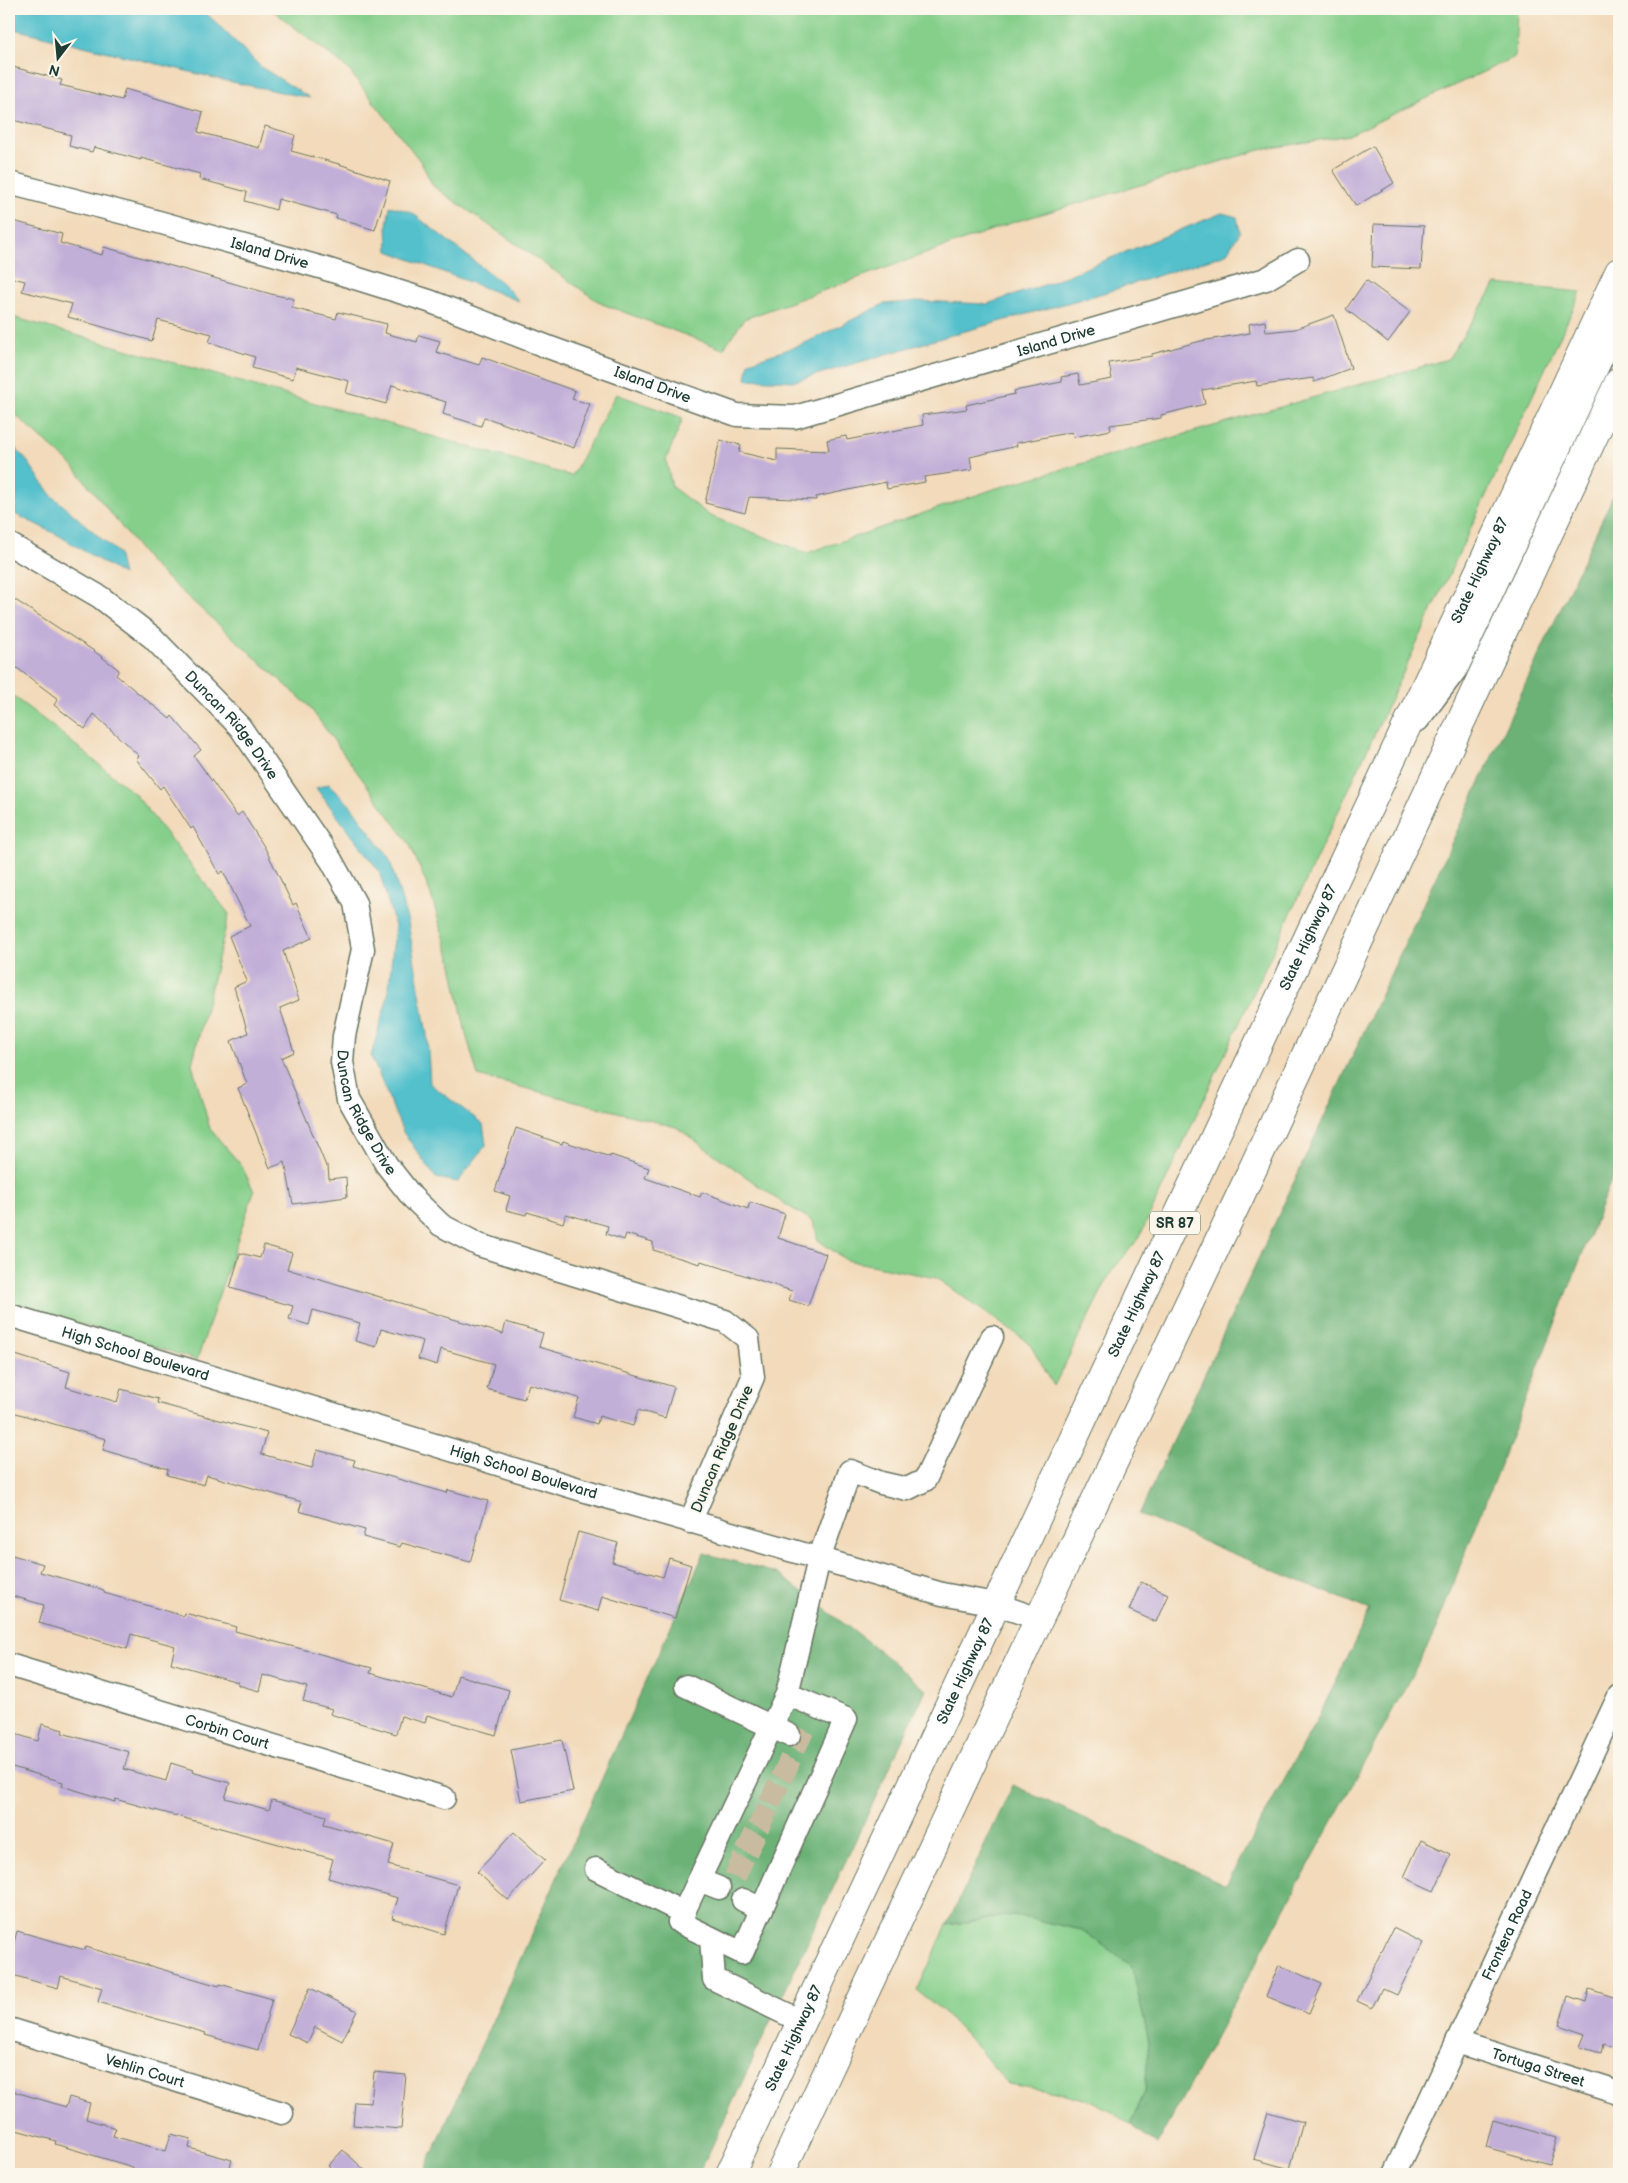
<svg xmlns="http://www.w3.org/2000/svg" width="1628" height="2183" viewBox="0 0 1628 2183" font-family="'Balsamiq Sans',sans-serif">
  <style>
    .green { fill: #86cf8b; stroke: #528660 }
    .forest { fill: #6cb277; stroke: #467856 }
    .water { fill: #53c0cc; stroke: #397e80 }
    .building { fill: #c2afd8 }
    .lines { fill: none; stroke-linecap: round; stroke-linejoin: round }
    .minor-tunnel { stroke: #c8bb9f; stroke-width: 22; stroke-dasharray: 22 11; stroke-linecap: butt }
    .minor-casing { stroke: #697463; stroke-width: 25 }
    .highway-casing { stroke: #697463; stroke-width: 30 }
    .minor { stroke: #fff; stroke-width: 22 }
    .highway { stroke: #fff; stroke-width: 28 }
    .labels { text-anchor: middle; stroke-width: 4; stroke-linejoin: round; paint-order: stroke }
    .shield { fill: #fbf7ec; stroke: #61756b; stroke-width: 1 }
    .shield-label { font-size: 14px; font-weight: bold; fill: #1f3d34 }
    .street-label { font-size: 15px; fill: #1f3d34; stroke: #fbf7ec }
  </style>
  <rect width="100%" height="100%" fill="#fbf7ec"/>
  <filter id="ink" filterUnits="userSpaceOnUse"><feTurbulence type="fractalNoise" baseFrequency=".02" numOctaves="2"/><feDisplacementMap in="SourceGraphic" scale="10" xChannelSelector="R" yChannelSelector="G"/><feConvolveMatrix kernelMatrix="1 2 1 2 8 2 1 2 1" color-interpolation-filters="sRGB"/></filter>
  <filter id="wash" filterUnits="userSpaceOnUse"><feTurbulence type="fractalNoise" baseFrequency=".0096" numOctaves="4" result="noise"/><feDisplacementMap in="SourceGraphic" scale="20" xChannelSelector="R" yChannelSelector="G"/><feGaussianBlur stdDeviation="1.12" result="paint"/><feColorMatrix in="noise" values="0 0 0 0 0 0 0 0 0 0 0 0 0 0 0 0 0 1.4 0 .05"/><feComposite in="paint" operator="in"/></filter>
  <g filter="url(#wash)">
    <rect width="100%" height="100%" fill="#f2daba"/>
    <path class="green" d="M271,9H1517L1515,57L1349,135L1260,150L1011,223L744,319L723,349L602,304L433,186L421,162L347,68Z
      M1496,284L1581,292L1139,1238L1111,1272L1054,1386L1029,1343L936,1278L846,1260L818,1240L813,1221L780,1201L676,1127L478,1076L466,1034L451,960L430,892L409,843L308,705L150,563L74,467L9,409V316L572,476L616,394L683,418L666,460L672,487L710,516L807,553L997,488L1448,359Z
      M9,693L52,726L135,794L229,914L192,1064L210,1129L241,1165L254,1191L197,1360L9,1302Z
      M1013,1915L1082,1930L1132,1966L1149,2042L1145,2092L1130,2124L1095,2102L1061,2093L1008,2084C980,2051 953,2016 917,1991L947,1925Z"/>
    <path class="forest" d="M1619,483V1160L1433,1636L1157,2145L1130,2124L1145,2092L1149,2042L1132,1966L1082,1930L1013,1915L947,1925L1013,1785L1226,1885L1321,1712L1370,1610L1139,1515Z
      M704,1553L779,1574L877,1649L926,1690L699,2174H423Z"/>
    <path class="water" d="M9,9H202L261,67L310,98L227,81L10,28Z
      M390,206L411,212L502,283L519,301L388,251L387,225Z
      M1222,213L1237,217L1240,232L1226,254L1107,292L962,332L795,381L746,379L749,362L801,345L884,304L918,301L987,304L1044,285Z
      M9,441L28,462L51,495L118,553L123,575L58,535L9,511Z
      M329,784L351,806L389,858L408,922L427,1035L430,1084L483,1124L486,1145L458,1182L436,1178L403,1132L371,1056L388,996L395,926L379,871L316,788Z"/>
    <g id="blocks">
      <path class="building" d="M9,66L62,80L60,85L122,100L125,89L203,112L198,132L259,148L265,126L295,135L291,151L339,164L390,181L375,230L336,218L337,215L278,199L276,210L245,201L247,192L199,179L200,174L141,158V160L94,147L92,152L69,146L71,135L9,119Z
        M1373,146L1394,183L1356,206L1333,170Z
        M9,220L62,234L60,243L102,255L104,247L271,294L294,299L292,308L336,319L338,312L387,324L385,333L417,342L419,335L440,341L436,352L479,365L482,357L575,391L572,399L590,404L574,448L484,417L481,426L443,414L446,402L392,385L386,404L346,393L349,381L296,367L293,379L252,368L255,357L209,342L212,334L158,320L152,341L68,317L72,304L22,291L25,281L9,277Z
        M1374,224L1424,226L1421,269L1372,267Z
        M1366,280L1410,312L1388,342L1346,309Z
        M1334,315L1351,368L1314,382L1313,378L1257,386L1256,381L1202,390L1205,404L1161,415V418L1110,425L1111,430L1073,437L1072,432L1016,443L1017,446L970,457L972,470L924,477L925,482L887,489L886,482L816,497V500L749,497L745,513L705,503L720,440L741,445L739,452L777,461V449L829,451L827,440L846,436L847,440L923,425L922,415L967,409L966,405L1015,394L1014,391L1062,382L1061,377L1078,374L1080,385L1112,379L1109,363L1152,356V354L1201,341L1250,333L1249,324L1265,321L1266,332L1295,329Z
        M9,596L94,651L119,670L116,675L170,719L172,716L201,750L194,756L237,816L242,812L265,848L293,905L296,903L312,938L283,951L299,1000L280,1008L294,1052L281,1058L326,1166H328L329,1179L346,1177L347,1197L293,1204L285,1162L270,1168L238,1088L247,1084L231,1041L248,1033L234,987L247,981L229,936L250,926L223,871L219,874L193,827L191,829L163,786L160,789L136,759L139,756L94,714L85,729L54,705L58,699L9,662Z
        M516,1128L562,1144L563,1141L610,1157L611,1155L649,1168L645,1178L700,1197L702,1192L748,1209L750,1202L785,1214L778,1238L826,1254L808,1306L789,1300L792,1291L701,1261L700,1264L653,1250V1242L626,1234L624,1240L606,1234L608,1226L566,1214L563,1223L527,1212L526,1215L506,1210L510,1196L495,1191Z
        M264,1245L292,1253L287,1269L503,1334L506,1322L543,1333L539,1347L674,1387L665,1418L638,1410L633,1426L599,1416L597,1424L573,1417L579,1398L529,1384L524,1399L487,1389L494,1364L441,1349L437,1365L418,1359L423,1341L381,1329L376,1347L355,1341L360,1323L313,1310L309,1325L289,1319L293,1306L230,1288L240,1253L260,1258Z
        M9,1353L70,1372L66,1387L117,1402L121,1389L158,1399L157,1403L267,1433L261,1454L312,1468L317,1450L355,1460L353,1466L447,1493L448,1490L488,1501L470,1562L402,1543L400,1547L363,1537L365,1530L299,1511L302,1502L207,1475L204,1485L167,1475L168,1469L103,1450L106,1439L9,1411Z
        M578,1532L618,1543L612,1562L663,1577L669,1558L691,1565L675,1618L602,1596L598,1611L559,1600Z
        M9,1554L43,1564L40,1572L104,1590V1593L184,1616L185,1613L236,1627L235,1631L372,1668L370,1673L452,1697L458,1675L509,1690L496,1735L427,1715L425,1723L401,1716L396,1734L330,1714L332,1709L303,1701L307,1687L263,1675L259,1691L238,1685V1682L171,1663L175,1646L131,1634L127,1649L39,1623L44,1605L9,1595Z
        M1141,1582L1168,1594L1156,1622L1129,1610Z
        M42,1724L63,1730L62,1733L129,1752L124,1769L166,1781L171,1763L193,1770L192,1772L230,1783L225,1798L269,1810L272,1800L326,1816L324,1824L394,1844L388,1865L458,1885L444,1934L392,1918L398,1898L328,1878L333,1859L115,1799V1802L62,1786L63,1782L9,1766V1732L38,1741Z
        M562,1740L573,1791L521,1801L511,1750Z
        M514,1832L545,1860L508,1900L477,1872Z
        M1421,1840L1451,1854L1434,1891L1404,1877Z
        M1393,1928L1423,1943L1397,1995L1382,1988L1372,2008L1357,2001Z
        M17,1931L85,1950L86,1947L219,1986L220,1984L272,1999L258,2050L205,2035L206,2033L98,2002L102,1988L61,1976L58,1988L9,1974V1961Z
        M1279,1965L1322,1984L1309,2014L1266,1996Z
        M310,1988L357,2011L342,2041L315,2027L308,2043L288,2034Z
        M1589,1989L1619,1999V2049L1603,2044L1601,2053L1580,2047L1585,2034L1559,2025L1568,1996L1586,2002Z
        M374,2072L406,2075L401,2129L353,2125L355,2102L371,2103Z
        M9,2090L66,2107L69,2097L90,2103L86,2119L116,2128L113,2136L166,2151L171,2134L191,2139L189,2148L232,2160L228,2174H131L133,2167L55,2144L56,2141L9,2128Z
        M1268,2112L1303,2122L1290,2169L1254,2159Z
        M1493,2120L1557,2138L1549,2165L1486,2147Z
        M343,2150L369,2174H337L328,2166Z"/>
    </g>
  </g>
  <g filter="url(#ink)">
    <use href="#blocks" fill-opacity="0" stroke="#697463" stroke-width="1"/>
    <g class="lines">
      <path class="minor-tunnel" d="M789,1735L815,1747
        M776,1764L802,1776
        M764,1789L790,1801
        M753,1813L780,1826
        M741,1838L767,1850
        M729,1863L756,1875"/>
      <g class="minor-casing">
        <g id="minor">
          <path id="s1" d="M9,183L155,221L323,268L429,301L548,347L737,415L795,417L1266,279L1298,260"/>
          <path id="s2" d="M9,544L100,597L152,637L240,727L331,860L355,903L363,949L344,1036L342,1062L349,1099L386,1164L412,1197L441,1225L479,1245L725,1321L748,1339L753,1377L690,1522"/>
          <path d="M1418,720L1457,668L1619,321"/>
          <path id="s3" d="M9,1315L579,1489L942,1594L995,1604L1039,1619"/>
          <path id="s4" d="M9,1665L444,1798"/>
          <path d="M686,1686L789,1735"/>
          <path d="M787,1694L846,1719L742,1953L679,1922L787,1694L819,1559L850,1471L881,1483L907,1489L925,1480L992,1337"/>
          <path d="M596,1869L684,1913"/>
          <path d="M699,1880L719,1888"/>
          <path d="M743,1900L762,1909"/>
          <path d="M711,1938L714,1979L801,2021"/>
          <path id="s5" d="M9,2029L282,2113"/>
          <path id="s6" d="M1457,2042L1619,2093"/>
          <path id="s7" d="M1395,2174L1619,1696"/>
        </g>
      </g>
      <g class="highway-casing">
        <g id="highway">
          <path id="s8" d="M730,2174L1619,272"/>
          <path d="M780,2174L1039,1619L1241,1194L1619,382"/>
        </g>
      </g>
      <use href="#minor" class="minor"/>
      <use href="#highway" class="highway"/>
    </g>
  </g>
  <g class="labels">
    <rect class="shield" x="1150" y="1211.5" width="50" height="23" rx="4"/>
    <g class="shield-label">
      <text x="1175" y="1228">SR 87</text>
    </g>
    <g class="street-label">
      <text dy="5" stroke="none"><textPath href="#s1" startOffset="270">Island Drive</textPath></text>
      <text dy="5" stroke="none"><textPath href="#s1" startOffset="1095">Island Drive</textPath></text>
      <text dy="5" stroke="none"><textPath href="#s1" startOffset="675">Island Drive</textPath></text>
      <text dy="5" stroke="none"><textPath href="#s8" startOffset="1770">State Highway 87</textPath></text>
      <text dy="5" stroke="none"><textPath href="#s2" startOffset="290">Duncan Ridge Drive</textPath></text>
      <text dy="5" stroke="none"><textPath href="#s8" startOffset="1365">State Highway 87</textPath></text>
      <text dy="5" stroke="none"><textPath href="#s2" startOffset="725">Duncan Ridge Drive</textPath></text>
      <text dy="5" stroke="none"><textPath href="#s8" startOffset="960">State Highway 87</textPath></text>
      <text dy="5" stroke="none"><textPath href="#s3" startOffset="132">High School Boulevard</textPath></text>
      <text transform="translate(722 1449) rotate(-67)" y="5">Duncan Ridge Drive</text>
      <text dy="5" stroke="none"><textPath href="#s3" startOffset="538">High School Boulevard</textPath></text>
      <text dy="5" stroke="none"><textPath href="#s8" startOffset="555">State Highway 87</textPath></text>
      <text dy="5" stroke="none"><textPath href="#s4" startOffset="228">Corbin Court</textPath></text>
      <text dy="5" stroke="none"><textPath href="#s7" startOffset="264">Frontera Road</textPath></text>
      <text dy="5" stroke="none"><textPath href="#s8" startOffset="150">State Highway 87</textPath></text>
      <text dy="5" stroke="none"><textPath href="#s6" startOffset="85">Tortuga Street</textPath></text>
      <text dy="5" stroke="none"><textPath href="#s5" startOffset="142">Vehlin Court</textPath></text>
    </g>
  </g>
  <rect width="1628" height="2183" fill="none" stroke="#fbf7ec" stroke-width="30"/>
  <g transform="translate(58 58) rotate(196)" stroke="#fbf7ec" stroke-width="4" paint-order="stroke">
  <path d="M0-4L9 19L0 12L-9 19Z" fill="#1f3d34"/>
  <text y="-8" font-size="14" font-weight="bold" text-anchor="middle" fill="#1f3d34">N</text>
  </g>
</svg>
